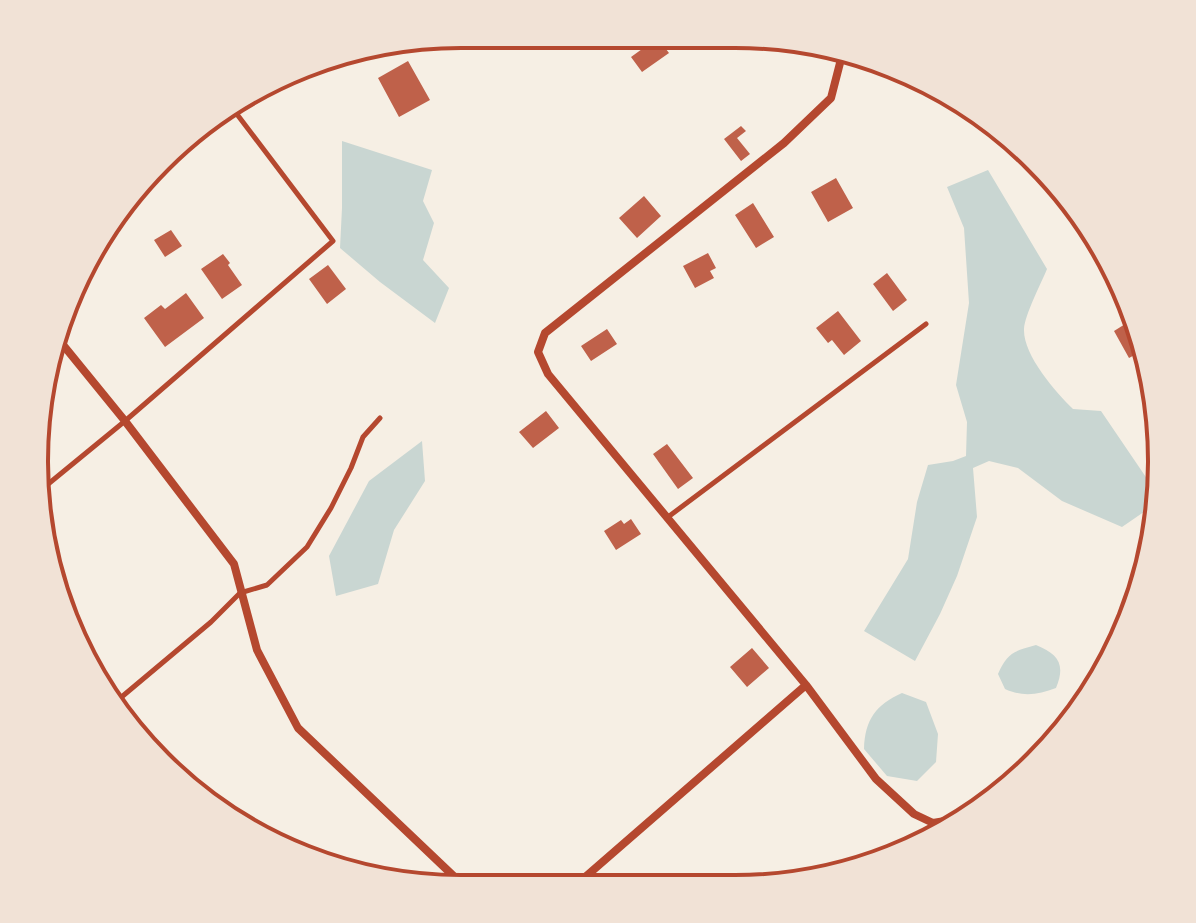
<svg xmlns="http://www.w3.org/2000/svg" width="1196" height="923" viewBox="0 0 1196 923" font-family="'Source Serif 4',serif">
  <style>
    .water { fill: #c9d6d2 }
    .building { fill: #bf614a }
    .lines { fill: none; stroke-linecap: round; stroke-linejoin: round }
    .service { stroke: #b5482f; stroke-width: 5 }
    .minor { stroke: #b5482f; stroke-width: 8 }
    .rim { fill: none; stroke: #b5482f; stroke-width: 4 }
  </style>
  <rect width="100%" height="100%" fill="#f6efe4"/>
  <path class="water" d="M342,141L432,170L423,201L434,223L423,260L449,288L435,323L380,282L340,248L342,208Z
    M988,170L1047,269C1041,284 1025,314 1024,329C1023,355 1055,391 1073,409L1101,411L1154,489V505L1122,527L1062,501L1018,468L989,461L973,468L977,517L957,576L940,614L915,661L864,631L908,559L917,502L928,465L953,461L966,456L967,422L956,385L969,303L964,228L947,187Z
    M422,441L425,481L394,530L378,584L336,596L329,556L369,481Z
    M1036,645C1058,654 1066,664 1056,688C1038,695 1022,697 1005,689L998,674C1007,653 1014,651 1036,645Z
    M902,693L926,702L938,734L936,762L917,781L887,776L864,749C865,719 876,705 902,693Z"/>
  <path class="building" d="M656,36L669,53L642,72L631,57L649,44L648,42Z
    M408,61L430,100L399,117L378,78Z
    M741,126L746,131L737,138L750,154L741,161L724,139Z
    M836,178L853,208L828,222L811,192Z
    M644,196L661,216L637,238L619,218Z
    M753,203L774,237L756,248L735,215Z
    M171,230L182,246L165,257L154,240Z
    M708,253L716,268L710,271L714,278L695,288L683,266Z
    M223,254L230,263L228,265L242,285L222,299L201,269Z
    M328,265L346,289L327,304L309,279Z
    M887,273L907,300L893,311L873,284Z
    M186,293L204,318L165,347L144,318L161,305L165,309Z
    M838,311L861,341L844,355L832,340L828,343L816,328Z
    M1130,321L1142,351L1129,358L1114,331Z
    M607,329L617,344L591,361L581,346Z
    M546,411L559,428L533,448L519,432Z
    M667,444L693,478L678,489L653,454Z
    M631,519L641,534L616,550L604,531L621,520L624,524Z
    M752,648L769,668L747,687L730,667Z"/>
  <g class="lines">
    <path class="service" d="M36,494L125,421L333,241L230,105
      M668,517L926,324
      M112,705L211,622L240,593L267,585L307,547L331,508L351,468L363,437L380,418"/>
    <path class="minor" d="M841,48L840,63L831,98L784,143L545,333L538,352L548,374L806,685L876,779L914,814L933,823L957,819L1014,775
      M55,335L125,421L234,564L257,650L298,728L463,885
      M576,885L806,685"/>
  </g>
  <path d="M0 0H1196V923H0ZM461 48H735A413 413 0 0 1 1148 461V462A413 413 0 0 1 735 875H461A413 413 0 0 1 48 462V461A413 413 0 0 1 461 48Z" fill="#f1e2d6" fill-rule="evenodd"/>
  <path class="rim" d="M461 48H735A413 413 0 0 1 1148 461V462A413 413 0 0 1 735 875H461A413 413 0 0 1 48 462V461A413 413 0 0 1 461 48Z"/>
</svg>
